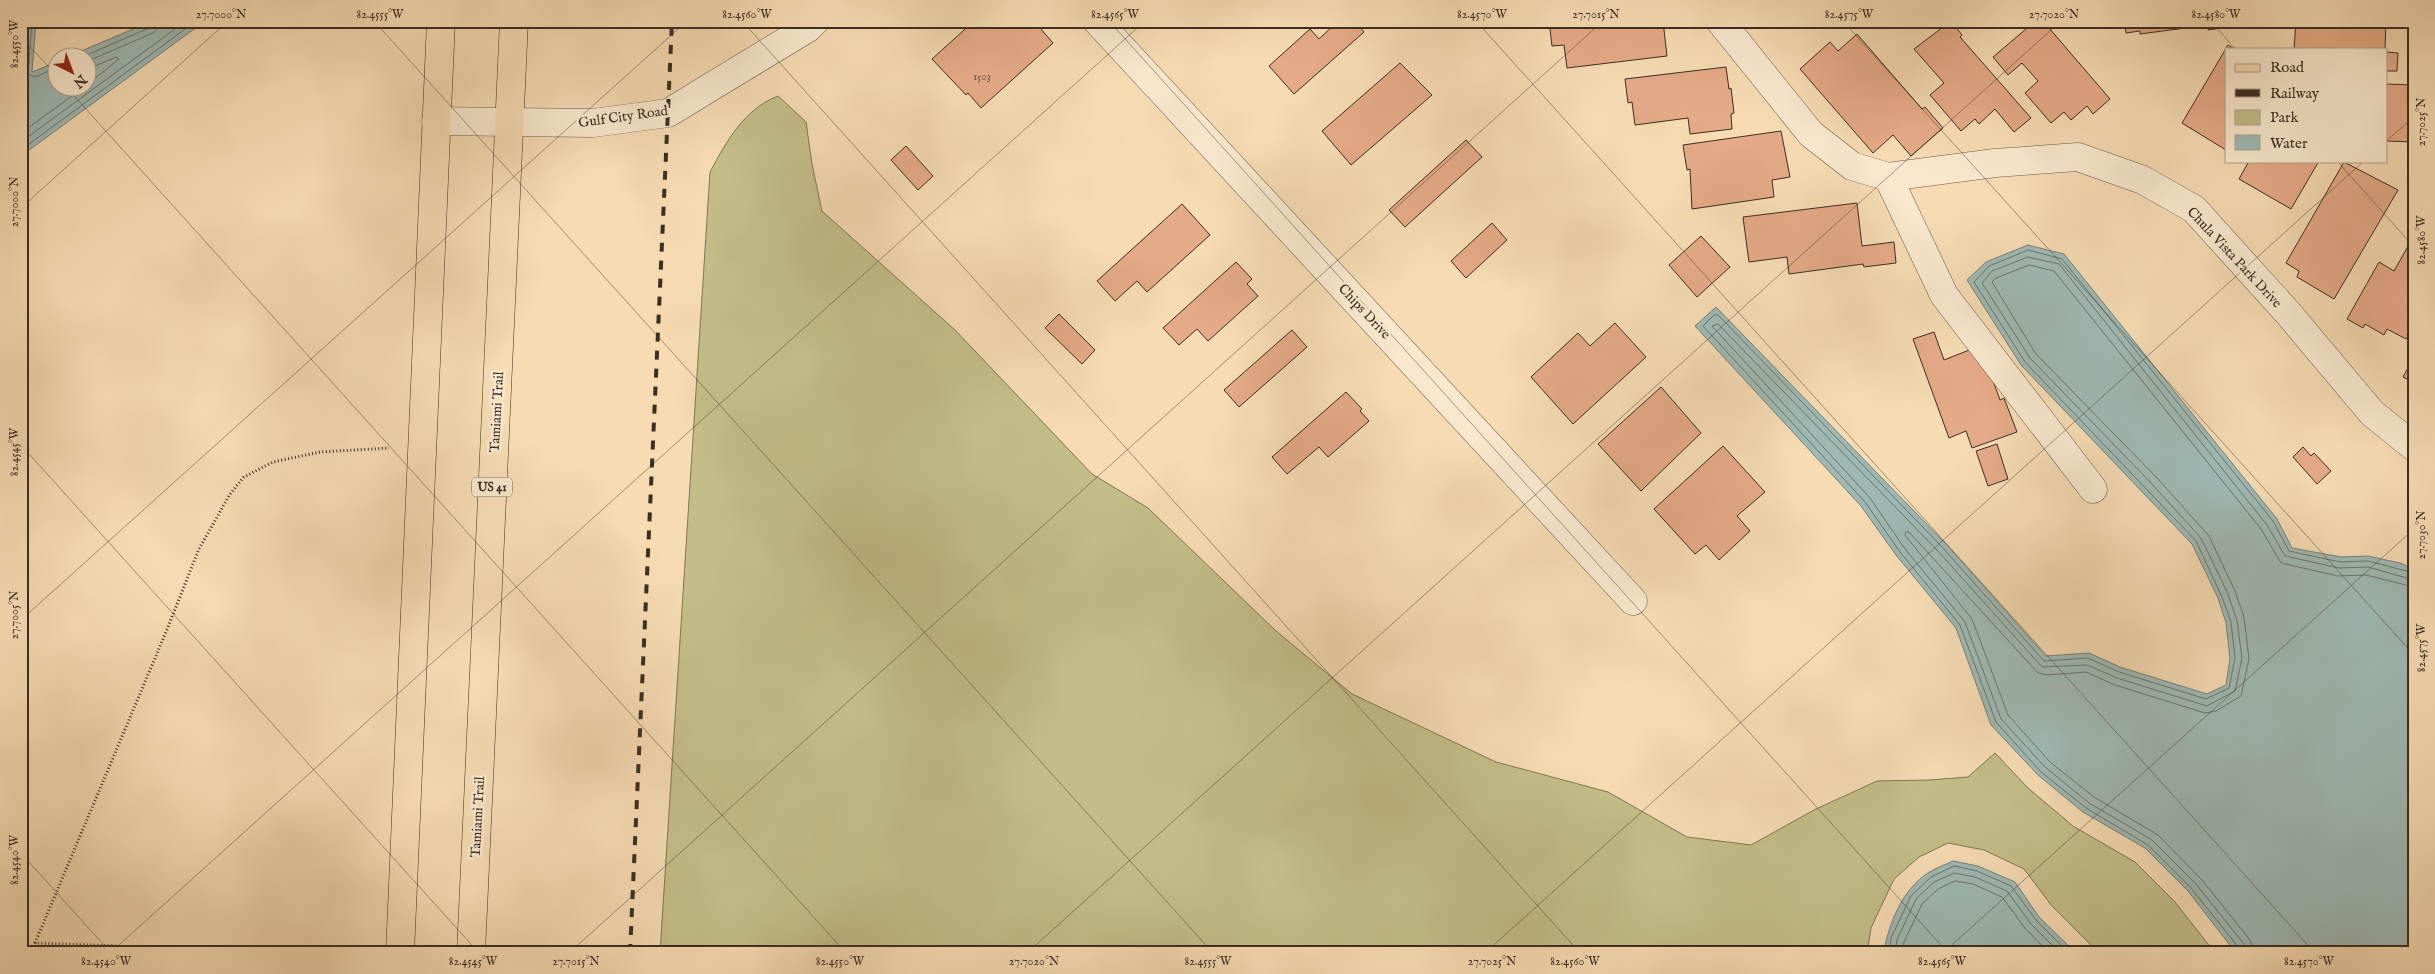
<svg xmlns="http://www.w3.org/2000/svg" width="2435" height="974" viewBox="0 0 2435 974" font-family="'IM FELL English',serif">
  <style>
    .green { fill: #c3be88; stroke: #7f7656 }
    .water { fill: #9eb9b4; stroke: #76817a }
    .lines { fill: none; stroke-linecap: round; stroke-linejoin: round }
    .shore { stroke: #6c746c; stroke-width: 1 }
    .building { fill: #e5aa87; stroke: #3b2e23 }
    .minor-casing { stroke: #6a5947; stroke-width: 29 }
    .tertiary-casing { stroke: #6a5947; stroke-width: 29 }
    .primary-casing { stroke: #3b2e23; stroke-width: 29 }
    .path { stroke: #3b2e23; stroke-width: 3; stroke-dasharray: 1 2.5; stroke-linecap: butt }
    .minor { stroke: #f9e8ce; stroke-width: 28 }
    .tertiary { stroke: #f9e8ce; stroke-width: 28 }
    .primary { stroke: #f6dbb3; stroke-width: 28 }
    .rail { stroke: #3b2e23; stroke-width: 4; stroke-dasharray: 9 9; stroke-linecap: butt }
    .ticks { fill: none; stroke: #3b2e23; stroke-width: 1; stroke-opacity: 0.45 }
    .labels { text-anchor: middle; stroke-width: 5; stroke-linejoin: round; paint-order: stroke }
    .number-label { font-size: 11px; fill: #664d3c }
    .shield { fill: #f9e8ce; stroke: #746656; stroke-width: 1 }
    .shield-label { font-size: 12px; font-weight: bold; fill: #3b2e23 }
    .street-label { font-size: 14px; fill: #3b2e23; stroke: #f9e8ce }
    .neatline { fill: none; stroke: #3b2e23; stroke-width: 2 }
    .ticks-label { font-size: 12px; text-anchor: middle; fill: #3b2e23 }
  </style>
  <rect width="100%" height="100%" fill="#f6dbb3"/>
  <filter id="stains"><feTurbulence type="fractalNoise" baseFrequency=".004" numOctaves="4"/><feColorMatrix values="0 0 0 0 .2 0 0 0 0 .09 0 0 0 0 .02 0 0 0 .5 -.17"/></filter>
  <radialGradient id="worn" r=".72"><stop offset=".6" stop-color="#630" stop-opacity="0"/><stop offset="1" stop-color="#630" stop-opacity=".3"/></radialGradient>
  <path class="green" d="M778,96L806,122L812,164L822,211L955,330L1092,474L1148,508L1276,631L1352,694L1496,762L1608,792L1687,837L1751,845L1814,810L1877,781L1929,780L1968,777L1995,753L2028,788L2073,826L2135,862L2175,902L2215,953H2107L2093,947L2052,906L2024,869L1984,850L1948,843L1919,857L1894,879L1871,928L1867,953H660L710,172C726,142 744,109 778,96Z"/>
  <path class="water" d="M21,21H36L32,72L57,62L58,88H88V58L67,57L152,21H205L21,156Z
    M2028,245L2064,254L2277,519L2292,548L2341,557L2368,556L2400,563L2414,569V953H2236L2188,891L2145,848L2083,812L2038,775L1991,725L1956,628L1896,555L1861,506L1695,326L1716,307L1945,543L2046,656L2089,653L2120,667L2207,694L2226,685L2230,658L2226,623L2218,598L2192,544L2021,365L1967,280L1986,262Z
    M1953,861L1978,866L2015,882L2039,917L2076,953H1884C1888,924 1903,889 1928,873C1935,868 1945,865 1953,861Z"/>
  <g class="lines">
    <path class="shore" d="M32,21L28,74L35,77L58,67
      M80,58L149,28L152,21
      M88,61L153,33L158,28L159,21
      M88,69L116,57L119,59L88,84
      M21,133L83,88
      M21,142L186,21
      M21,150L196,21
      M1889,953L1891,938L1911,896L1931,877L1954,866L1977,871L2011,886L2036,920L2069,953
      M1895,953L1897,940L1916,899L1934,882L1954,873L1975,877L2007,891L2031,924L2060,953
      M1903,953L1904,942L1922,904L1938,889L1955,881L1973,884L2002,897L2025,928L2049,953
      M2240,953L2239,948L2191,888L2148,845L2086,808L2041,772L1996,722L1960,625L1900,552L1865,502L1703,326L1714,315H1718L1941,546L2044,661L2088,658L2119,672L2206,699L2229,688L2235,658L2231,622L2222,597L2196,541L2025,362L1974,282L1989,266L2028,250L2062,259L2273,521L2289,551L2340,562L2368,561L2414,573
      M2246,953L2244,944L2196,884L2152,840L2089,803L2045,767L2001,719L1965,622L1905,549L1870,498L1712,326L1718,324L1937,550L2042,667L2087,665L2117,678L2207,706L2235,691L2242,658L2237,621L2228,594L2201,538L2152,484L2030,358L1982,283L1992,271L2028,257L2059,264L2267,525L2285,556L2339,568L2368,567L2414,580
      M2254,953L2250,940L2202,880L2158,835L2094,797L2050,762L2008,715L1972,619L1905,535L1906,532H1909L2038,673L2047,675L2086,672L2115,685L2205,713L2216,711L2241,696L2249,659L2244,617L2235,591L2209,536L2158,479L2036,354L1992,282L1996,278L2029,265L2054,271L2261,529L2281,563L2338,576L2366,575L2414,587"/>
  </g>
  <path class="building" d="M974,21H1034L1053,43L981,108L968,93L966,95L932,59Z
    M1338,21H1355L1364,32L1294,94L1269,66L1310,29L1319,39Z
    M1549,21H1663L1667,56L1567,68L1564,45L1552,46Z
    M1951,21L1962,35L1960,37L2031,118L2014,132L1995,109L1979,124L1975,119L1961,131L1930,95L1944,83L1914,49Z
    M2019,21H2043L2110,99L2093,114L2087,106L2071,120L2064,112L2051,123L2025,93L2038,81L2022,63L2008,75L1993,57L2026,29Z
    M2124,21H2272L2208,30V25L2140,34V31L2126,33Z
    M2296,21H2386L2385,49H2294Z
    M1857,34L1922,109L1925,107L1943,128L1911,156L1893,135L1873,153L1800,69L1830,42L1838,51Z
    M2228,45L2234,49H2226V150L2182,123Z
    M2386,52L2398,53L2397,71H2386Z
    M1400,63L1432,95L1351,165L1322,131Z
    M1726,67L1729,89L1731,88L1734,113L1731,114L1732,129L1690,134L1688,118L1635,125L1632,102L1628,103L1625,79Z
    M2386,84L2414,85V142L2386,141Z
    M1781,131L1790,177L1772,180L1774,197L1692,209L1690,169L1687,170L1683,145Z
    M1466,140L1482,157L1405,227L1389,210Z
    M906,146L933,176L918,190L891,160Z
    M2413,152L2414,195H2408L2409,172H2412Z
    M2249,161H2319L2291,209L2239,179Z
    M2344,162L2398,190L2334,299L2297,277L2299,271L2286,263Z
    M1857,203L1862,246L1894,242L1896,263L1864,267L1863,264L1789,274L1787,257L1749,262L1743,217Z
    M1182,204L1210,235L1147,292L1137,281L1115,301L1097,281Z
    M1492,223L1507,240L1466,278L1451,261Z
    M1701,236L1730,267L1697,297L1669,265Z
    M2411,241L2414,242V325L2406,339L2387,329L2384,335L2365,324L2363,328L2347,319L2379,262L2394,271Z
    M1236,262L1252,279L1247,284L1258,296L1208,341L1197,329L1179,345L1163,328Z
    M1059,314L1095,350L1082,364L1045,328Z
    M1615,323L1646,357L1573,424L1531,377L1578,333L1590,346Z
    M1292,330L1307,347L1239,407L1224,390Z
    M1934,332L1944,360L1977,347L1984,356L2000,400L2004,398L2017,432L1972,448L1966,431L1949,438L1913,339Z
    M2414,357V383L2403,377Z
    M1661,387L1701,433L1641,491L1598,444Z
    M1346,392L1362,409L1360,411L1369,421L1328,457L1319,447L1287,474L1272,457Z
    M1997,444L2008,479L1988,486L1976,451Z
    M1723,446L1765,492L1737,516L1750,531L1719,560L1706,545L1695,554L1654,509Z
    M2303,447L2311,456L2314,453L2331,471L2317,484L2293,457Z"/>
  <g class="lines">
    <g class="minor-casing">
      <path id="minor" d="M1097,21L1633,601
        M1720,21L1811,134L1852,166L1888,177L1944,295L2093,489
        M1888,177L1995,163L2078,157L2143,180L2194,209L2288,313L2372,413L2414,447"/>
    </g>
    <g class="tertiary-casing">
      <path id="tertiary" d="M436,121L593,123L668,113L808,28L815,21"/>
    </g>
    <g class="primary-casing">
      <path id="primary" d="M400,953L441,21
        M471,953L514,21"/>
    </g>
    <path class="path" d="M35,943L166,632L199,549L230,494L244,477L273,462L320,452L389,448
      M30,953L35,943L117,946L128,953"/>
    <use href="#minor" class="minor"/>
    <use href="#tertiary" class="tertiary"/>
    <use href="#primary" class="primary"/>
    <path class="rail" d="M630,953L672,21"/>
  </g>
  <path class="ticks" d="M374,21L1213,953M742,21L1580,953M1109,21L1948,953M1476,21L2315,953M1843,21L2414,655M2211,21L2235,49M21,37L58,77M67,88L846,953M2386,141L2414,117M2337,161L2414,247M21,208L228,21M21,445L479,953M21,620L687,21M21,853L111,953M110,953L1145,21M569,953L1603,21M1027,953L2061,21M1485,953L2364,161M1943,953L2414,529M2402,953L2414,942"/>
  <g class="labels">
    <g class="number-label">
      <text x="982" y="80">1503</text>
    </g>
    <rect class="shield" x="472" y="477.5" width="40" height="19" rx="4"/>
    <g class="shield-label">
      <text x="492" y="491">US 41</text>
    </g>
    <g class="street-label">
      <text transform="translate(623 116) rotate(-8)" y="5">Gulf City Road</text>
      <text transform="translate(2235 257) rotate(47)" y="5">Chula Vista Park Drive</text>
      <text transform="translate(1365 311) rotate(47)" y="5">Chips Drive</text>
      <text transform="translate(496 412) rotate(-87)" y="5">Tamiami Trail</text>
      <text transform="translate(477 817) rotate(-87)" y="5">Tamiami Trail</text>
    </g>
  </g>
  <rect width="2435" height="974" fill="none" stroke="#f6dbb3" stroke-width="55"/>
  <rect x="2225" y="48" width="162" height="115" fill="#f9e8ce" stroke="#ad9e8a"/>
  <rect x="2235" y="64" width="25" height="8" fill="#f6dbb3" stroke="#ad9e8a"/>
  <text x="2270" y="72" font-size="15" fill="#3b2e23">Road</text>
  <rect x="2235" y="89" width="25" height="8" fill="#3b2e23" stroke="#ad9e8a"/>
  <text x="2270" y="98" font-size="15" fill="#3b2e23">Railway</text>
  <rect x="2235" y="110" width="25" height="15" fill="#c3be88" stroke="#ad9e8a"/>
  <text x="2270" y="122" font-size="15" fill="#3b2e23">Park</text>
  <rect x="2235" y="135" width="25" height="15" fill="#9eb9b4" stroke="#ad9e8a"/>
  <text x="2270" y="148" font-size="15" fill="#3b2e23">Water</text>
  <g transform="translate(72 72) rotate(138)"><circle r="24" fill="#f9e8ce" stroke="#ad9e8a"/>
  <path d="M0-4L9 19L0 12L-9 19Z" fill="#8f2418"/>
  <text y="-8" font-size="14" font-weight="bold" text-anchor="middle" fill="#3b2e23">N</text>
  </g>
  <rect x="28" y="28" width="2380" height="918" class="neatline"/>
  <g class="ticks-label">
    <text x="221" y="18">27.7000°N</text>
    <text x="380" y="18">82.4555°W</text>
    <text x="747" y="18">82.4560°W</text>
    <text x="1115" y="18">82.4565°W</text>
    <text x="1482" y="18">82.4570°W</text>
    <text x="1596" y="18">27.7015°N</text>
    <text x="1849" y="18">82.4575°W</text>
    <text x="2054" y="18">27.7020°N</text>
    <text x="2216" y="18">82.4580°W</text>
    <text transform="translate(14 44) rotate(-90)" y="4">82.4550°W</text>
    <text transform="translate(2421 122) rotate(-90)" y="4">27.7025°N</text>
    <text transform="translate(14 202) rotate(-90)" y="4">27.7000°N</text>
    <text transform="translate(2421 240) rotate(-90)" y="4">82.4580°W</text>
    <text transform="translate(14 452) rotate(-90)" y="4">82.4545°W</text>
    <text transform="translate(2421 535) rotate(-90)" y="4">27.7030°N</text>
    <text transform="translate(14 615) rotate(-90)" y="4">27.7005°N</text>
    <text transform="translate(2421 648) rotate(-90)" y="4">82.4575°W</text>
    <text transform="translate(14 860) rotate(-90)" y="4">82.4540°W</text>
    <text x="106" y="965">82.4540°W</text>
    <text x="473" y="965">82.4545°W</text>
    <text x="576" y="965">27.7015°N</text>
    <text x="840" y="965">82.4550°W</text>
    <text x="1034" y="965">27.7020°N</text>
    <text x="1208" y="965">82.4555°W</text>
    <text x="1492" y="965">27.7025°N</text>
    <text x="1575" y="965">82.4560°W</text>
    <text x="1942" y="965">82.4565°W</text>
    <text x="2309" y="965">82.4570°W</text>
  </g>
  <rect width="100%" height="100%" filter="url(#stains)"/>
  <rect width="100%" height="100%" fill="url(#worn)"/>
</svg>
